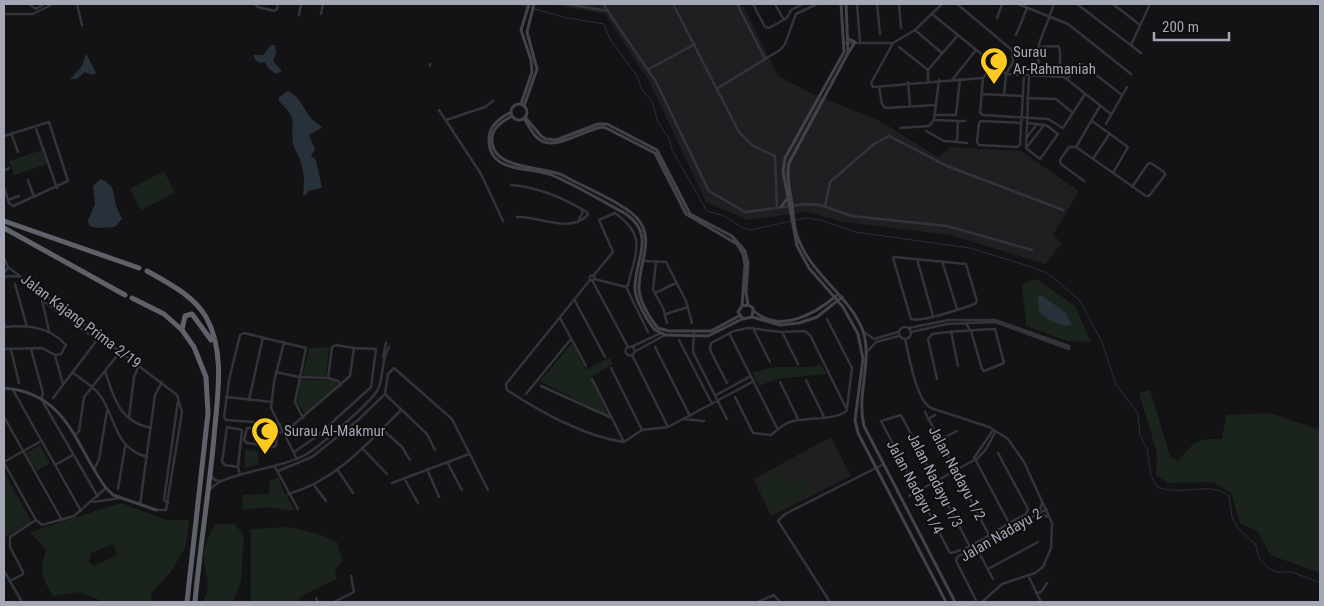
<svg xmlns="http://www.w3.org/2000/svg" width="1324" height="606" viewBox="0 0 1324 606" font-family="'Roboto Condensed',sans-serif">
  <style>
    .built { fill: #1f1e21 }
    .green { fill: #1a231c; fill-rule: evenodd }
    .water { fill: #283039 }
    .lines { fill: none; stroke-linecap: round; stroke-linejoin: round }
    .stream { stroke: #283039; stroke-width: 1 }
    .street { stroke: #33343a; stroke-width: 2.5 }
    .secondary { stroke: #41424a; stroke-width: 3 }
    .highway { stroke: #5f616b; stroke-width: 5 }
    .labels { text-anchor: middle; stroke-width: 4; stroke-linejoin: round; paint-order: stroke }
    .poi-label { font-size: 15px; fill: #a3a7b6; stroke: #0e0e0f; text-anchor: start }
    .street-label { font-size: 15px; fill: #a3a7b6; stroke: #0e0e0f }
  </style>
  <rect width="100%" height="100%" fill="#131214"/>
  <path class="built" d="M550,4H742L778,76L815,95L880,121L938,157L950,147L1021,151L1079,191L1053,235L1062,243L1045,264L950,235L843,222L807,212L748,220L706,202L649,81L605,14Z
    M831,437L851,476L771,516L753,479Z
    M4,472L31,520V523L4,538Z"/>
  <path class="green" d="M42,150L47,164L14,175L9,161Z
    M164,171L175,193L141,210L130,189Z
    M1037,279L1075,306L1091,342L1067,341L1026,326L1022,284Z
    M572,343L586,370L610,357L613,364L591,377L608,416L540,381Z
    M329,347L326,376H302L310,348Z
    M820,364L827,374L777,379L759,386L752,372L775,367H812Z
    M301,380H334L338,385L305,414L297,402Z
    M1150,390L1170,456L1178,461C1195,442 1196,438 1222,439L1226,415L1270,413L1320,430V573L1270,555L1258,532L1240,523L1231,493L1213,482L1168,483L1156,475L1157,453L1139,393Z
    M40,445L50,463L37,471L26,453Z
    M245,449L258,451L259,465L245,468Z
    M780,466L790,484L806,477L815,494L805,499L802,493L796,496L799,501L774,514L771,509L768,510L760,488Z
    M4,474L30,520L4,534Z
    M279,477L283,490L294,508L292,511L266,507L242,510L243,495L269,494L270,481Z
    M121,503L167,520H189L186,546L171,572L151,593L152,602H104L80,592L53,596C42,577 39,572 46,550L30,532ZM113,544L117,555L94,566L89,562L91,553Z
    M216,524H235L244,536L241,581L233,602H202C213,588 205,575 204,561C202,549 209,534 216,524Z
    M288,527L318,534L337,542L343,562L335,569L337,579L301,596L298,602H251V529Z"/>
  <path class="water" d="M271,45H275L276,53L273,61L282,71L276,74L268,68L265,62L259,63L254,58V55H263Z
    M86,53L96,73L92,75L85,72L77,79H70L82,66Z
    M288,91C299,95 303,108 310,117C313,122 319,122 322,128L309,135L315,149L311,156L316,160L322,188L308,191L306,195H303C305,181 304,169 299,157C297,152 293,147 293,143C290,120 299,121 279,101V97Z
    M101,179C118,187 112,194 117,208C118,212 121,215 122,219L115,227L98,228L89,226L88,220L95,204L93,186Z
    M1041,295L1066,313L1072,325C1061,328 1048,320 1039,312L1038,297Z"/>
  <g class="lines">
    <path class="stream" d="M518,4L563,17L604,24L610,39L637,76L642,90L652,101L658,122L670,140L672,150L707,211L724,216L743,228L751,230L791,221
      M795,220L807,218L820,220L855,232L970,248L1022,264L1045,272L1055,279L1080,301L1102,342L1116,385L1138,413L1140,436L1147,449L1151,475L1157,487C1185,497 1209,480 1229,496L1232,517L1237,527L1256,545L1259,558L1267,567L1276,572H1292L1320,583"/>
    <path class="street" d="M29,4L36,9L44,4
      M77,4L82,25
      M255,4L258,7L274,11L277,9L278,4
      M567,4L608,11
      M603,4L656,82L709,191L745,212L805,204L820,205L852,216L947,226L1032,250
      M673,4L739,132L753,146L775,156L777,208
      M737,4L765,59
      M753,4L765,27L769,28L787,18L791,10L803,4
      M775,4L784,20
      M857,4L860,42
      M877,4L880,34
      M899,4L901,28
      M957,4L1012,50L1013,62L1006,74L1004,95
      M1018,4L1068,24L1131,74
      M1077,4L1141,53
      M1113,4L1140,25
      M4,14H33L53,4
      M321,14L323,4
      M932,14L1006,74L1064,77L1111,114
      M299,15L301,4
      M997,18L1002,4
      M915,30L942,53
      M1016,35L1027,8
      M846,43H893L915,30L942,4
      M893,43L871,83L873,87L983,78
      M1131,45L1150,4
      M899,47L928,70
      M1039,47L1058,46L1060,50V70
      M430,64V66
      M649,69L695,44
      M1038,76L1039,44L1054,4
      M983,78L980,113L983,115L1048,119L1063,128L1085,94
      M983,78L993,65
      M1067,79L1079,65L1082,64L1122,95
      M952,80L976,50
      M928,81V70L958,35
      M908,82L910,106
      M879,87L882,104L885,108L936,105
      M718,88L780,50L785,44L796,14L817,4
      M982,94L1023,96
      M1027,98L1056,99L1073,113
      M439,110L481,174L503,221
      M934,115H956L960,79
      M446,120L485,107L493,101
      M934,120L939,80
      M958,121H965
      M1092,121L1128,147L1113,173
      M1021,123L981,121L979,123L977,142L979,145L1017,147L1020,145L1024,75
      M1027,123L1046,125L1058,134L1040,159L1026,148L1029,76
      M1106,124L1127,87
      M35,126L57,188
      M900,128L929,126L934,120
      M926,131L944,141L957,142L958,121L934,120
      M11,133L18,152
      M4,136L49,122L68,181L13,206L9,203L4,187
      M1027,137L1037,124
      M957,142L967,143
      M1027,147L1044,125
      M1076,147L1100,106
      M1093,159L1110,133
      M4,171L9,168
      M28,180L34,197
      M1084,181L1061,164L1060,160L1069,147H1076L1146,196H1149L1165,175L1164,172L1151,163L1148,164L1132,187
      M511,185C541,188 561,197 587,212L588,215C569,234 539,216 517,217
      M8,200L19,196
      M825,206L830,182L874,144L889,136L947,166L1063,210
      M579,219L582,214V209
      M894,257L966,264L977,301L975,304C962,308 922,323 911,319L893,258Z
      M4,258L8,267L177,395L182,412L166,510H156
      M917,259L933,316
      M644,261L666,262L686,301L692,323
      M942,261L957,309
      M656,262L653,290L663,308L667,323
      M4,273L8,267
      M589.5 278a2.5 2.5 0 1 1 5 0a2.5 2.5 0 1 1-5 0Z
      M593,276L613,252L599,220L615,213C647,236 636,251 628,285L626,287L594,279
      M4,277L12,276L21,277
      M590,280L506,384L507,390C541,412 583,436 624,442L642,430L668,427L754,381
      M592,280L628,347
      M15,284L27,327
      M626,287L648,332
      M40,291L49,331
      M655,293L676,283
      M42,300L97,340
      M575,301L605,357
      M666,314L688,307
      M560,318L586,366
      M827,319L852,368L847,408
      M4,322L5,327
      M899 333a6 6 0 1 1 12 0a6 6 0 1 1-12 0Z
      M4,327C27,325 49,326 66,345L61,354L55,355
      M753,328L770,362
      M909,328L948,320H995L1069,346V349
      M694,331L693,352L727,419
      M951,331L958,366
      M782,332L798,364
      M864,332L874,339L898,332
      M911,332L947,324L995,322L1069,349
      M729,333L777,428
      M905,339C909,356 916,400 931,408L989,427L1008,439L1024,462L1052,523L1051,548L1043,567L1035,573L1002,584L982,602
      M679,340L712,404
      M284,342L274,382L271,408L297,459
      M625.5 351a4.5 4.5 0 1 1 9 0a4.5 4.5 0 1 1-9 0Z
      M631,347L661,333
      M655,347L690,416
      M4,349L42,348L55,355
      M31,349L43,393L41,399
      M11,350L19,383
      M634,352L665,335
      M866,353L876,342L899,336
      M55,355L63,384
      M632,355L668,427
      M383,357L386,343
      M611,368L642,430
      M105,371C114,399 120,422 151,428
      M276,372L299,377L328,378L338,381L341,385
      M73,373C81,379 94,387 100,395C117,420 114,448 147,457
      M592,379L624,442
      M937,379L928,339L932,334C953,331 974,330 995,329L1004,363L984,371L982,369L971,331L966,324
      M806,380L824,417
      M780,382L798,419
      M727,383L710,350L711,343L734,331L748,328L782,332L805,331L810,335L847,410
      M541,386L612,418
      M13,390L81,511
      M385,394L427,434L435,450
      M526,394L571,339
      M716,395L751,376
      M226,397L272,402
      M735,397L753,433L771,435C778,430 781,425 790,422C804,417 838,421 847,410
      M53,398L100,336
      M249,400L263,337
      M43,402L98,497
      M925,412L989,535
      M4,417L62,520
      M129,417L134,377L139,365
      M684,419L704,421
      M928,419L935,415
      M280,424L226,420L224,417L229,380L240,335L244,333L306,348L295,402L303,418
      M382,429L402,447L410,460
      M278,431L276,445L274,447L247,443L244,440L247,428H249L284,433L350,376L354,348L336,345L332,347L328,378
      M75,436L79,431L84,397L120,352
      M939,440L957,431
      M362,448L387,474
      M294,452L316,437L371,387L376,349L354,348
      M974,457L1009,523L1026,514L1028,509L998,453
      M974,458L993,430
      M4,462L41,441
      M447,462L462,490
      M4,463L36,520L42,525L74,516L106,488
      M55,465L73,455
      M238,467L225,465L222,462L227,427L242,430L238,467L240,475
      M275,467L298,509
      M337,469L353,493
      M427,469L439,497
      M94,470L99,459L107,411
      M278,471L312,457L358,420L385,394L388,374L394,368L452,419L488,490
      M211,476L215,480L221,481
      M404,478L418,503
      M392,483L469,454
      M314,485L326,501
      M118,489L125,447
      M209,490C224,472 281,469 305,455C319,447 370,403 377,391C385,377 380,361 389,347
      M288,494C334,482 368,443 401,410
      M909,496L978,458L986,449L996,431
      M93,502L120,498
      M1042,502L1039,514L1049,517
      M168,503L164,500L178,401
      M140,505L155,395L162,382
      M969,545L901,415L881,421L950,553C967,551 994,532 1009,523
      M976,547L993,579
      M988,569L1038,542
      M4,571L22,602
      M1028,575L1041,602
      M10,581L23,574V572L10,547V537L36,520
      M1036,593L1041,592L1047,583
      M316,598L318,602
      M976,600L956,561L957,557L1047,509
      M334,602L354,592L351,576
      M758,602L774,595L780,602
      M830,602L778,521L785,514L884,464"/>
    <path class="secondary" d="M841,4L844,52L785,158L783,171L797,246L809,268L843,307L858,334L863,359L855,420L858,433L946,602
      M846,4L848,53L789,163C786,176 790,191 792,204C794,218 794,233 801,245C816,278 850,297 863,331C873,362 856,393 864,426L955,602
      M849,52L855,42L849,39
      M521,104L532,72L531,60L521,30L529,4
      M511 112a8 8 0 1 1 16 0a8 8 0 1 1-16 0Z
      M524,106L537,69L527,32L534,4
      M511,112C499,119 488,126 489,141C490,175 533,166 554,176C579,187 602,201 626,214C657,236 634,260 635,289C635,300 648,322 655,330L666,335L708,336L742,319
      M512,116C503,121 493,127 492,138C490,170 542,166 562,175C582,186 621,202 636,217C656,238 639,262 639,287C638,298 650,319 658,328L669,331H711L739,316
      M525,117L541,136L546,139L556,140L598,124H607L657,150L690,214L732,236L745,251L748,263L746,292L748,305
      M524,118C528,125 533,136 540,140C557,151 586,128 604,127L655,153L686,214L737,244L743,254L745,265L742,306
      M781,207L786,200
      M754,311C779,334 815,314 836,296
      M752,317L753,308L748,305L742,306L738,312L743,319L752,317L780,325L799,323L817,317L842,297
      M4,388C68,393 75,446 106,488L113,495L156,510"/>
    <path class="highway" d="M4,221L139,268
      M4,228L125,295
      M147,271C168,283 193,295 206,317C226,352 217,399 214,437C209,492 200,547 195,602
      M132,298L164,314L182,330L194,347L206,377L208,413L187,602
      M182,330L185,316L192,314L211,340"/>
  </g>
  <defs>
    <g id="mosque-pin" transform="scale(1.4375)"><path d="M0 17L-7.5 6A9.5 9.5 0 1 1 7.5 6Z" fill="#ffca20" stroke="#0e0e0f"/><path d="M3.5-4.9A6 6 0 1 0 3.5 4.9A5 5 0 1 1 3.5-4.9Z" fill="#111"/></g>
  </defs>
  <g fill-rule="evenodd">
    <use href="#mosque-pin" x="994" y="61"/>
    <use href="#mosque-pin" x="265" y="431"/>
  </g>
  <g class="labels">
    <g class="poi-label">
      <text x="1013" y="57">Surau<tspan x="1013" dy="17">Ar-Rahmaniah</tspan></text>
      <text x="284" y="436">Surau Al-Makmur</text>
    </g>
    <g class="street-label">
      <text transform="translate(81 321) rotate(37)" y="5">Jalan Kajang Prima 2/19</text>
      <text transform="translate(957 473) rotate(62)" y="5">Jalan Nadayu 1/2</text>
      <text transform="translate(935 480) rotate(63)" y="5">Jalan Nadayu 1/3</text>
      <text transform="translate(915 487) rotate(62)" y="5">Jalan Nadayu 1/4</text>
      <text transform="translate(1001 535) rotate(-30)" y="5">Jalan Nadayu 2</text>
    </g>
  </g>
  <rect width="1324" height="606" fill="none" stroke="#a3a7b6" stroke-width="10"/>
  <path d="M1154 32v8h75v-8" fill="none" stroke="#a3a7b6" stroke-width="2.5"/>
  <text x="1162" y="32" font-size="15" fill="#a3a7b6" stroke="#0e0e0f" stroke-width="4" paint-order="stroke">200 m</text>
</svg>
